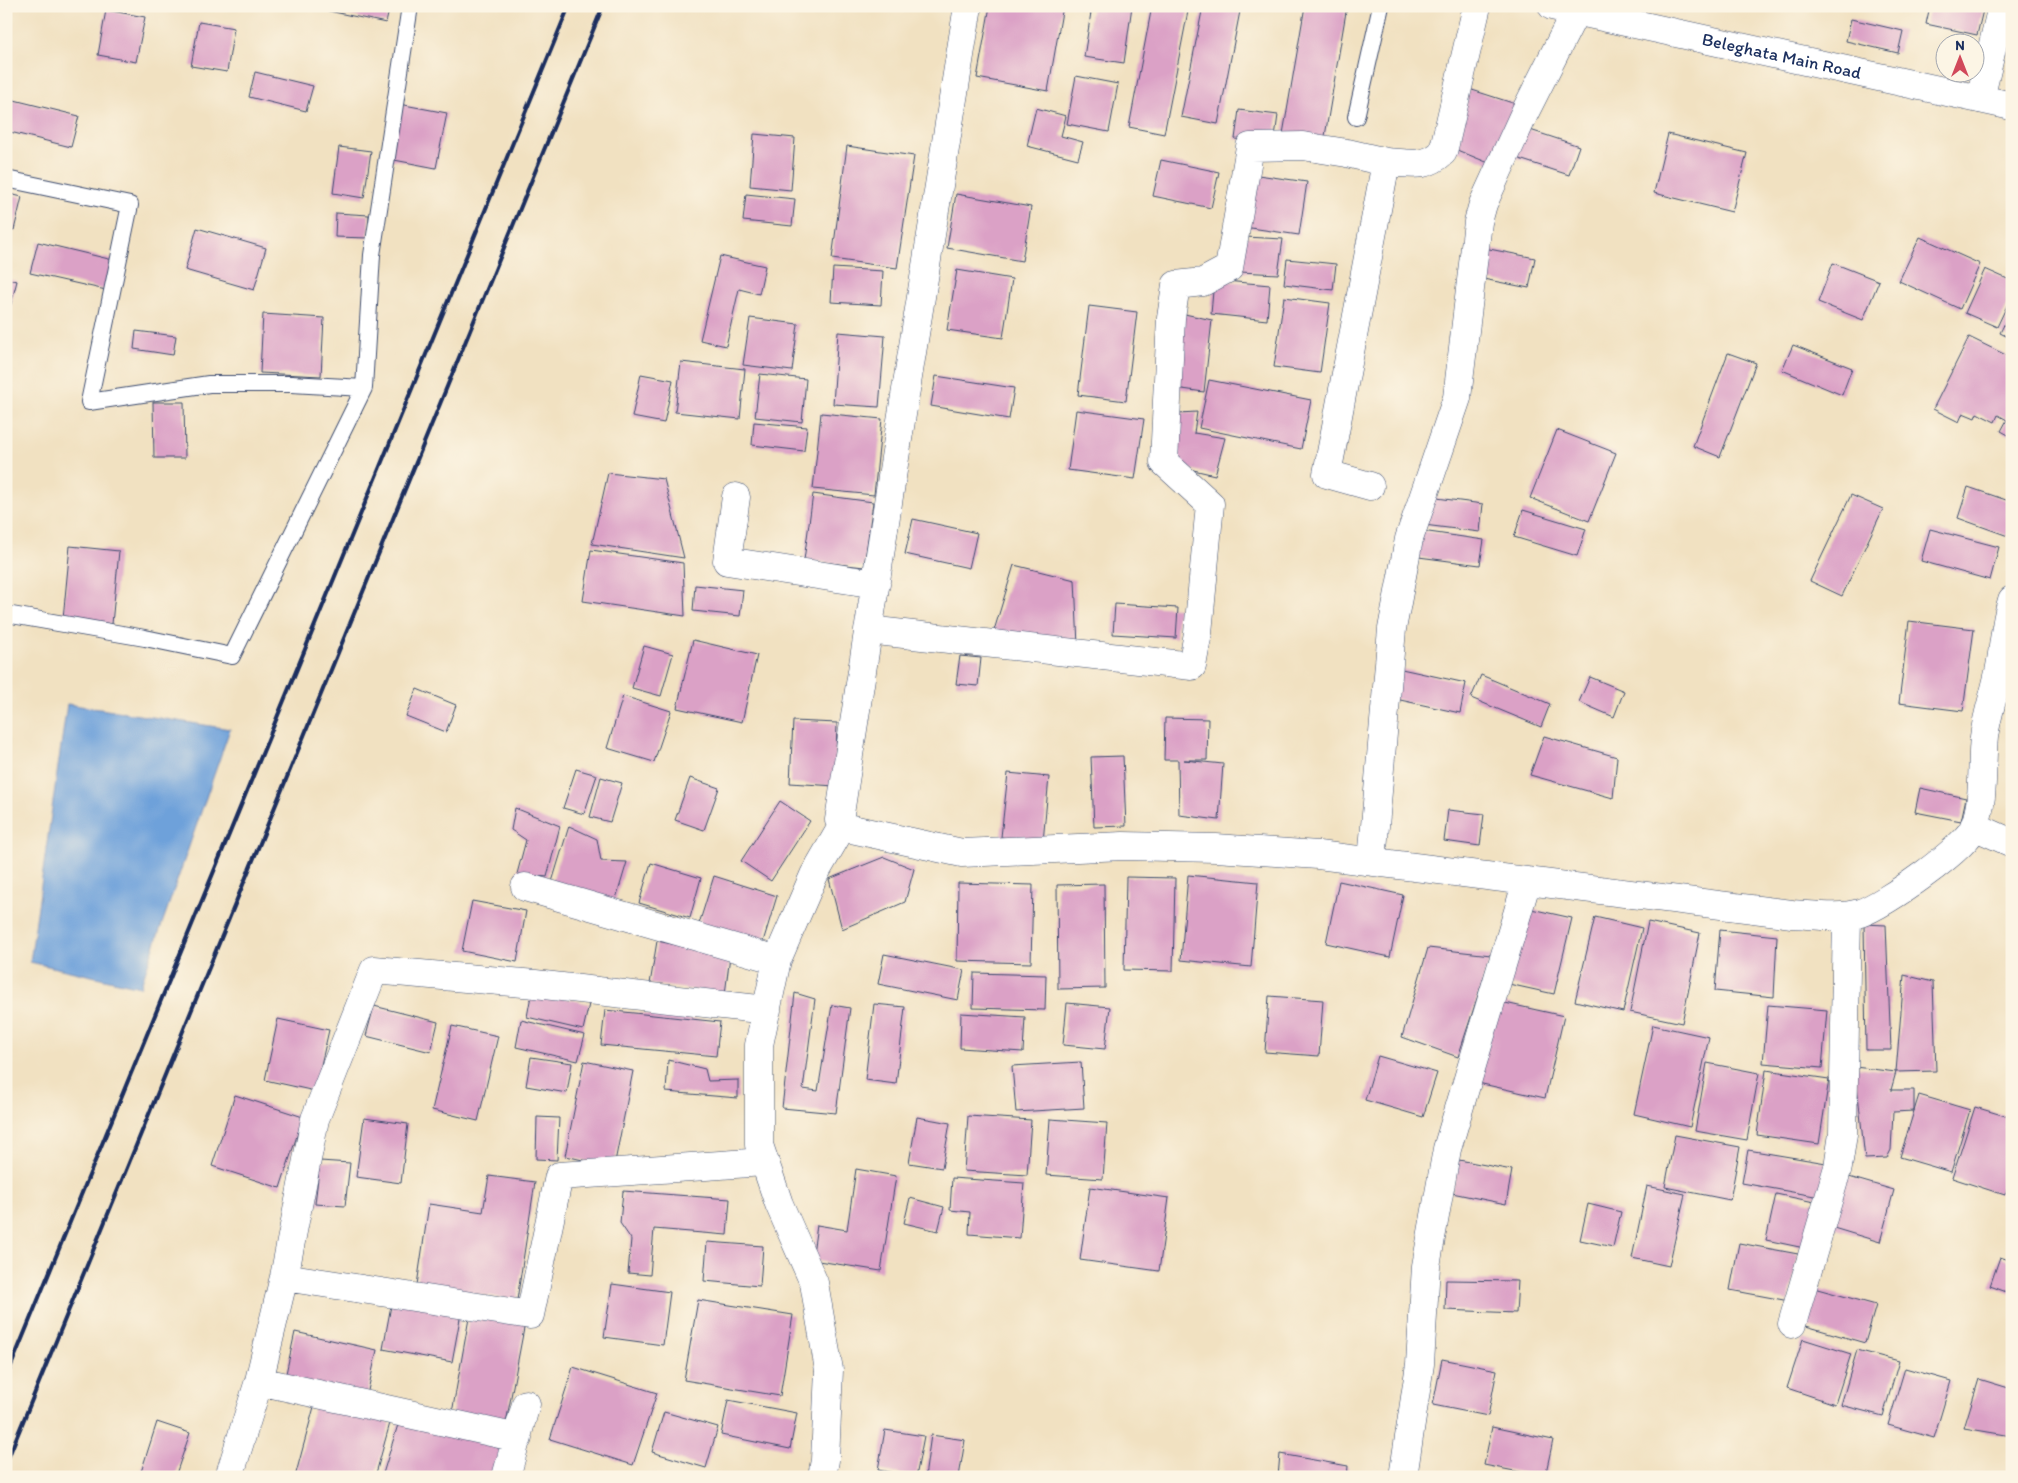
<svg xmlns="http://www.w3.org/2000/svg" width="2018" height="1483" viewBox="0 0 2018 1483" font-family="Itim,sans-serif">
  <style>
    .water { fill: #6ea1da; stroke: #44689c }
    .building { fill: #dba1c6 }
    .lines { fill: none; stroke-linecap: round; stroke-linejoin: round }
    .lane-casing { stroke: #3b4a6d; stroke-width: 18 }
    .street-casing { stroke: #3b4a6d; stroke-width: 29 }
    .secondary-casing { stroke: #3b4a6d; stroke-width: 29 }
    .lane { stroke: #fff; stroke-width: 16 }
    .street { stroke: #fff; stroke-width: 28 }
    .secondary { stroke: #fff; stroke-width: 28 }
    .rail { stroke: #1b2f5e; stroke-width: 4 }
    .labels { text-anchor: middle; stroke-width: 4.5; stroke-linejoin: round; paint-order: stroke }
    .street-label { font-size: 18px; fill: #1b2f5e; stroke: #fcf5e5 }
  </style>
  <rect width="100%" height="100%" fill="#fcf5e5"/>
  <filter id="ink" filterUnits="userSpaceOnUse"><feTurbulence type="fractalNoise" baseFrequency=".02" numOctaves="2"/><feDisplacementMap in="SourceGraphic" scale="10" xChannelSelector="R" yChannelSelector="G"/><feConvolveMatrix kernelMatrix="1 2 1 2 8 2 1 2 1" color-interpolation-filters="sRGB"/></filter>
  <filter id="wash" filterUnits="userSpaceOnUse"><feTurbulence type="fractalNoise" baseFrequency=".0096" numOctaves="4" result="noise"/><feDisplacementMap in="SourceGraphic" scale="20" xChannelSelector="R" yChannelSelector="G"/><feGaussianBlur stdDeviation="1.12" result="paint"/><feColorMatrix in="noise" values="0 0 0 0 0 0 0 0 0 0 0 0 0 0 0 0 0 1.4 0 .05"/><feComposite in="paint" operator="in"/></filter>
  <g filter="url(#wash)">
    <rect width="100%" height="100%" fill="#f1e1c1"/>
    <path class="water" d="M67,704L230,729L140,987L30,962Z"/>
    <g id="blocks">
      <path class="building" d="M325,6H390L386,23L324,10Z
        M990,6H1063L1048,91L977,78Z
        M1092,6H1132L1124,63L1084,57Z
        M1152,6H1189L1164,134L1129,127Z
        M1203,6H1241L1218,124L1181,117Z
        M1305,6H1347L1324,142L1283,134Z
        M1930,6H1984L1977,35L1926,24Z
        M106,10L145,17L136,62L98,55Z
        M1851,19L1903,31L1898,53L1846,41Z
        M199,22L234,28L227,72L191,66Z
        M255,72L313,86L306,111L249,97Z
        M1076,76L1118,84L1109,132L1067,124Z
        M1469,89L1522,106L1496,166L1457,150Z
        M6,98L79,116L71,147L6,131Z
        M399,104L447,113L436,168L389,159Z
        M1036,108L1066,116L1061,136L1083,142L1078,159L1027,146Z
        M1239,110L1278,115L1274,144L1235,139Z
        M1521,127L1579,146L1569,175L1510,156Z
        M754,134L795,138L791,190L750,186Z
        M1668,134L1747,153L1732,212L1654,193Z
        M847,146L914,156L897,268L832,259Z
        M339,147L371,151L364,198L333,193Z
        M1161,160L1219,172L1211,208L1153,196Z
        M1251,174L1307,182L1299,235L1244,227Z
        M6,193L22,197L14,230L6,228Z
        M746,194L795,199L792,226L743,221Z
        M956,194L1031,207L1022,261L947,248Z
        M336,213L369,215L368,238L335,237Z
        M197,228L266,248L254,290L185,270Z
        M1245,237L1283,239L1278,274L1240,272Z
        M1920,237L1980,264L1960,309L1899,281Z
        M38,242L113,260L106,290L30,273Z
        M1479,247L1535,258L1529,288L1473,277Z
        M720,256L765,266L759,294L739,289L726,346L700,340Z
        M1287,259L1336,264L1333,290L1284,284Z
        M1833,263L1879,281L1863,320L1818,302Z
        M833,268L883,271L881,305L831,302Z
        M1985,269L2012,281V295L1997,327L1965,313Z
        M957,270L1012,279L1003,338L947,330Z
        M6,279L17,281L8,315L6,314Z
        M1214,280L1270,285L1267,320L1211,314Z
        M1284,297L1330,303L1320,373L1274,367Z
        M1089,306L1137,312L1126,401L1078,395Z
        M2012,308V339L2000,333Z
        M1180,313L1212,320L1204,392L1175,388Z
        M263,314L324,318L321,376L260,373Z
        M750,318L798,324L792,371L743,365Z
        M136,331L176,336L173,355L134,349Z
        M838,332L885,336L879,407L833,404Z
        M1969,337L2012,358V437L2001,431L2007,420L1998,415L1995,422L1977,413L1975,418L1963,413L1959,422L1933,409Z
        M1793,345L1852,368L1842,395L1782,370Z
        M1728,353L1756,363L1720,457L1693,446Z
        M681,362L745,369L740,419L675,412Z
        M641,374L673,380L664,423L632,417Z
        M760,374L806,379L802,422L755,417Z
        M936,376L1014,388L1009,419L931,406Z
        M1209,380L1311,400L1301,449L1199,428Z
        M153,402H184L185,458H154Z
        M1076,410L1144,419L1135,479L1068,470Z
        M1197,412L1194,433L1225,438L1215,475L1176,466L1178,413Z
        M821,413L882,419L874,495L813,489Z
        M754,422L807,427L804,451L752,445Z
        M1557,430L1616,453L1589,521L1530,498Z
        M608,473L664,479L684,558L592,544Z
        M1968,487L2012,502V527L2008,536L1958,518Z
        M813,494L873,502L864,567L804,560Z
        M1851,495L1883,509L1842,596L1810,581Z
        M1429,497L1483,504L1480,532L1424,525Z
        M1523,510L1586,529L1577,556L1514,537Z
        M913,519L977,533L969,568L905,554Z
        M1930,529L1999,547L1990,580L1921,561Z
        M1415,530L1484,540L1480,565L1411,556Z
        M70,546L119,551L112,624L63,619Z
        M591,550L683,563L685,616L583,601Z
        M1014,565L1075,580L1078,646L992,637Z
        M695,585L743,590L740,616L693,611Z
        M1115,604L1178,608L1176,638L1113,634Z
        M1909,621L1974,629L1963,711L1899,703Z
        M693,640L757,655L742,722L677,708Z
        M644,646L673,654L661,696L632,688Z
        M960,656L981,658L978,686L956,684Z
        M1397,668L1466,683L1460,713L1391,698Z
        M1481,675L1550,704L1541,727L1471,698Z
        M1590,677L1624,691L1614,717L1579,702Z
        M417,689L456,705L446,732L406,716Z
        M623,696L671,711L654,762L607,748Z
        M1165,718L1208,719L1207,760H1184L1223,764L1219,820L1179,815L1178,760H1164Z
        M793,721L837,723L835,786L790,783Z
        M1544,736L1617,757L1613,798L1530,775Z
        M1123,756L1126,826L1094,827L1091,757Z
        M576,769L597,775L584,814L563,808Z
        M1008,773L1049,777L1043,842L1001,837Z
        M601,777L622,783L610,822L590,817Z
        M690,778L719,788L704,830L675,820Z
        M1920,788L1966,798L1961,821L1915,812Z
        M780,801L810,821L771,881L741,861Z
        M515,808L560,826L547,877L517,874L526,840L511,830Z
        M1448,810L1484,814L1480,846L1444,841Z
        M569,826L597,839L601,861L627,862L615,902L552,882Z
        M884,857L914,869L905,902L842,929L829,879Z
        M651,863L701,878L690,918L639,903Z
        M1188,875L1258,882L1251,967L1181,960Z
        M714,876L777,896L762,945L699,924Z
        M1126,877L1175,878L1173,971L1124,970Z
        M1339,881L1403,895L1390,957L1326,943Z
        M958,883L1033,885L1031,963L957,961Z
        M1104,884L1105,988L1058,989L1057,885Z
        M472,901L526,911L517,962L462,951Z
        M1522,907L1572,918L1554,994L1504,983Z
        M1595,917L1642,928L1623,1012L1575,1001Z
        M1648,922L1700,933L1682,1023L1630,1012Z
        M1864,924L1886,925L1891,1050H1866Z
        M1720,930L1777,936L1774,997L1715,991Z
        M657,941L730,956L725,994L650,984Z
        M1428,948L1491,955L1458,1057L1402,1037Z
        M884,954L964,970L958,1000L878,984Z
        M974,973L1046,975L1045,1010L973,1008Z
        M1904,975L1933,982L1936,1071L1896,1072Z
        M532,990L589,1004L583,1030L527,1017Z
        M795,993L815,999L803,1089L818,1091L832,1005L850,1008L836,1113L782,1108Z
        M1269,996L1323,1000L1319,1056L1265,1052Z
        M1496,1001L1564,1016L1545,1098L1478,1083Z
        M1067,1003L1110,1007L1105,1049L1063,1045Z
        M874,1004L905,1007L896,1084L865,1080Z
        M1768,1005L1827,1010L1822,1068L1763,1063Z
        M374,1006L438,1022L431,1052L366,1036Z
        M605,1010L720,1022L716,1056L601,1045Z
        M961,1013L1025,1017L1023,1052L960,1048Z
        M278,1019L329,1030L315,1091L265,1080Z
        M521,1020L585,1035L578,1061L516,1047Z
        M1653,1025L1709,1037L1690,1127L1634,1114Z
        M452,1026L498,1036L478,1121L432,1110Z
        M1378,1056L1437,1073L1423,1117L1365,1100Z
        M531,1057L572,1063L567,1093L526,1086Z
        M668,1060L705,1069L708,1081L738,1080V1098L666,1092Z
        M584,1061L633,1071L614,1167L565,1156Z
        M1081,1062L1084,1108L1016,1112L1012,1066Z
        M1707,1063L1759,1073L1747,1140L1695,1131Z
        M1855,1067L1896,1072L1891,1090H1914V1111L1919,1095L1970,1110L1951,1172L1900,1157L1914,1111L1893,1112L1891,1150L1887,1158L1865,1159Z
        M1766,1070L1829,1079L1819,1144L1757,1135Z
        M235,1095L303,1117L280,1188L212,1166Z
        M1975,1107L2012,1118V1175L2005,1195L1952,1178Z
        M968,1116L1031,1120L1027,1175L964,1171Z
        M537,1117L559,1118L557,1160L536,1159Z
        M917,1117L950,1123L942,1168L909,1163Z
        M364,1118L408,1124L401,1183L356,1177Z
        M1050,1119L1107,1123L1103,1179L1046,1175Z
        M1675,1135L1740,1147L1730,1200L1665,1187Z
        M1748,1150L1826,1163L1820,1197L1742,1183Z
        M1459,1160L1512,1170L1506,1204L1452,1193Z
        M320,1161L350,1163L345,1206L315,1204Z
        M856,1169L896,1176L881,1271L812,1260L817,1225L847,1230Z
        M1842,1175L1894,1190L1880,1242L1827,1226Z
        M489,1176L535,1182L517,1300L417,1285L429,1204L483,1212Z
        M952,1178L1024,1183L1020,1238L969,1234L970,1212L950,1210Z
        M1647,1186L1685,1194L1669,1266L1632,1258Z
        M1090,1187L1169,1198L1159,1271L1080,1260Z
        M623,1191L730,1199L727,1235L654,1229L650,1275L628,1273L631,1239L620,1223Z
        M1776,1194L1819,1203L1809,1249L1766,1240Z
        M910,1198L944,1207L938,1231L904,1223Z
        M1588,1204L1621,1212L1613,1247L1580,1240Z
        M707,1242L763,1246L760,1286L704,1281Z
        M1739,1243L1798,1254L1789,1301L1730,1290Z
        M2000,1257L2012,1261V1294L1990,1286Z
        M1446,1280L1518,1281L1516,1313L1445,1310Z
        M612,1284L670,1292L663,1345L604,1337Z
        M1810,1287L1876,1305L1865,1343L1799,1324Z
        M392,1300L461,1313L452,1362L383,1349Z
        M698,1300L793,1315L780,1396L684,1380Z
        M471,1307L526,1318L506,1423L452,1413Z
        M295,1332L377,1350L367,1395L285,1378Z
        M1803,1339L1851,1354L1835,1404L1787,1388Z
        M1857,1350L1899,1361L1883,1416L1841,1405Z
        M1442,1359L1497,1370L1488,1416L1433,1405Z
        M573,1367L657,1393L633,1465L550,1439Z
        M1905,1368L1951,1381L1934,1438L1888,1425Z
        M1979,1379L2012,1389V1436L1964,1428Z
        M728,1400L797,1413L790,1449L721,1435Z
        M315,1403L390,1423L375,1477H295Z
        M664,1412L718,1427L706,1468L652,1452Z
        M400,1418L508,1451L500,1477H382Z
        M157,1422L190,1433L175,1477H157L141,1472Z
        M1492,1427L1553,1440L1545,1477L1484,1465Z
        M885,1430L924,1436L916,1477L878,1470Z
        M931,1435L965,1440L959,1477H925Z
        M1280,1454L1348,1466L1347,1477H1278Z"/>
    </g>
  </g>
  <g filter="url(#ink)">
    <use href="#blocks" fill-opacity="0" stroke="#3b4a6d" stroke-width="1"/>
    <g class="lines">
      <g class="lane-casing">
        <path id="lane" d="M1356,117L1381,6
          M6,179L130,205L89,402L209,384H291L364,388
          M6,614L145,638L232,656L364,388L372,255L410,6"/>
      </g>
      <g class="street-casing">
        <path id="street" d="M968,6L894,464L839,820L847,828L962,853L1123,846L1216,848L1318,855L1792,914C1814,915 1840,919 1860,913C1883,906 1966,848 1974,827C1985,800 1981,766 1984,737C1987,713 1996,690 2000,667C2004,644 2005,622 2012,600
          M1980,99L2002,6
          M1386,162C1410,163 1425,169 1443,152L1477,6
          M736,497L727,561L876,584
          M868,630L1192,666L1198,633L1210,504L1164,462L1171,318L1176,285L1203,282L1229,268L1250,147L1303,146L1347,153L1386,162L1327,474L1370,486
          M1974,826L2012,843
          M1372,861L1392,629L1409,539L1457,398L1478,222L1483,204L1525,112L1576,11
          M525,887L777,960
          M284,1277L530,1315L559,1176L764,1162
          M1792,1324L1838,1167L1843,1134L1847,916
          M259,1381L518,1438
          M229,1477L259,1381L284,1277L315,1119L374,970L535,984L767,1010
          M506,1477L526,1404
          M822,1477L825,1460L829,1370L814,1283L779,1204L759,1145V1045L777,960L814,875L843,825
          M1403,1477L1420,1364L1426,1266L1447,1149L1527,881"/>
      </g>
      <g class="secondary-casing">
        <g id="secondary">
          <path id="s1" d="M1552,6L2012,106"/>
        </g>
      </g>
      <use href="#lane" class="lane"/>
      <use href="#street" class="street"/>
      <use href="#secondary" class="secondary"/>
      <path class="rail" d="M6,1378L569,6
        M6,1463L603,6"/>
    </g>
  </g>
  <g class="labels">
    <g class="street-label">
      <text dy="6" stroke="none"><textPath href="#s1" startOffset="235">Beleghata Main Road</textPath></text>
    </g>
  </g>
  <rect width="2018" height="1483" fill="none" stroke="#fcf5e5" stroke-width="25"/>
  <g transform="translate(1960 58)"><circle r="24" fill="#fcf5e5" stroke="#a2a6af"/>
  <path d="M0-4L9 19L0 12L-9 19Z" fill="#d1495b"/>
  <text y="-8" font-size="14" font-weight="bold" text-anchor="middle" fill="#1b2f5e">N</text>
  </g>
</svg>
